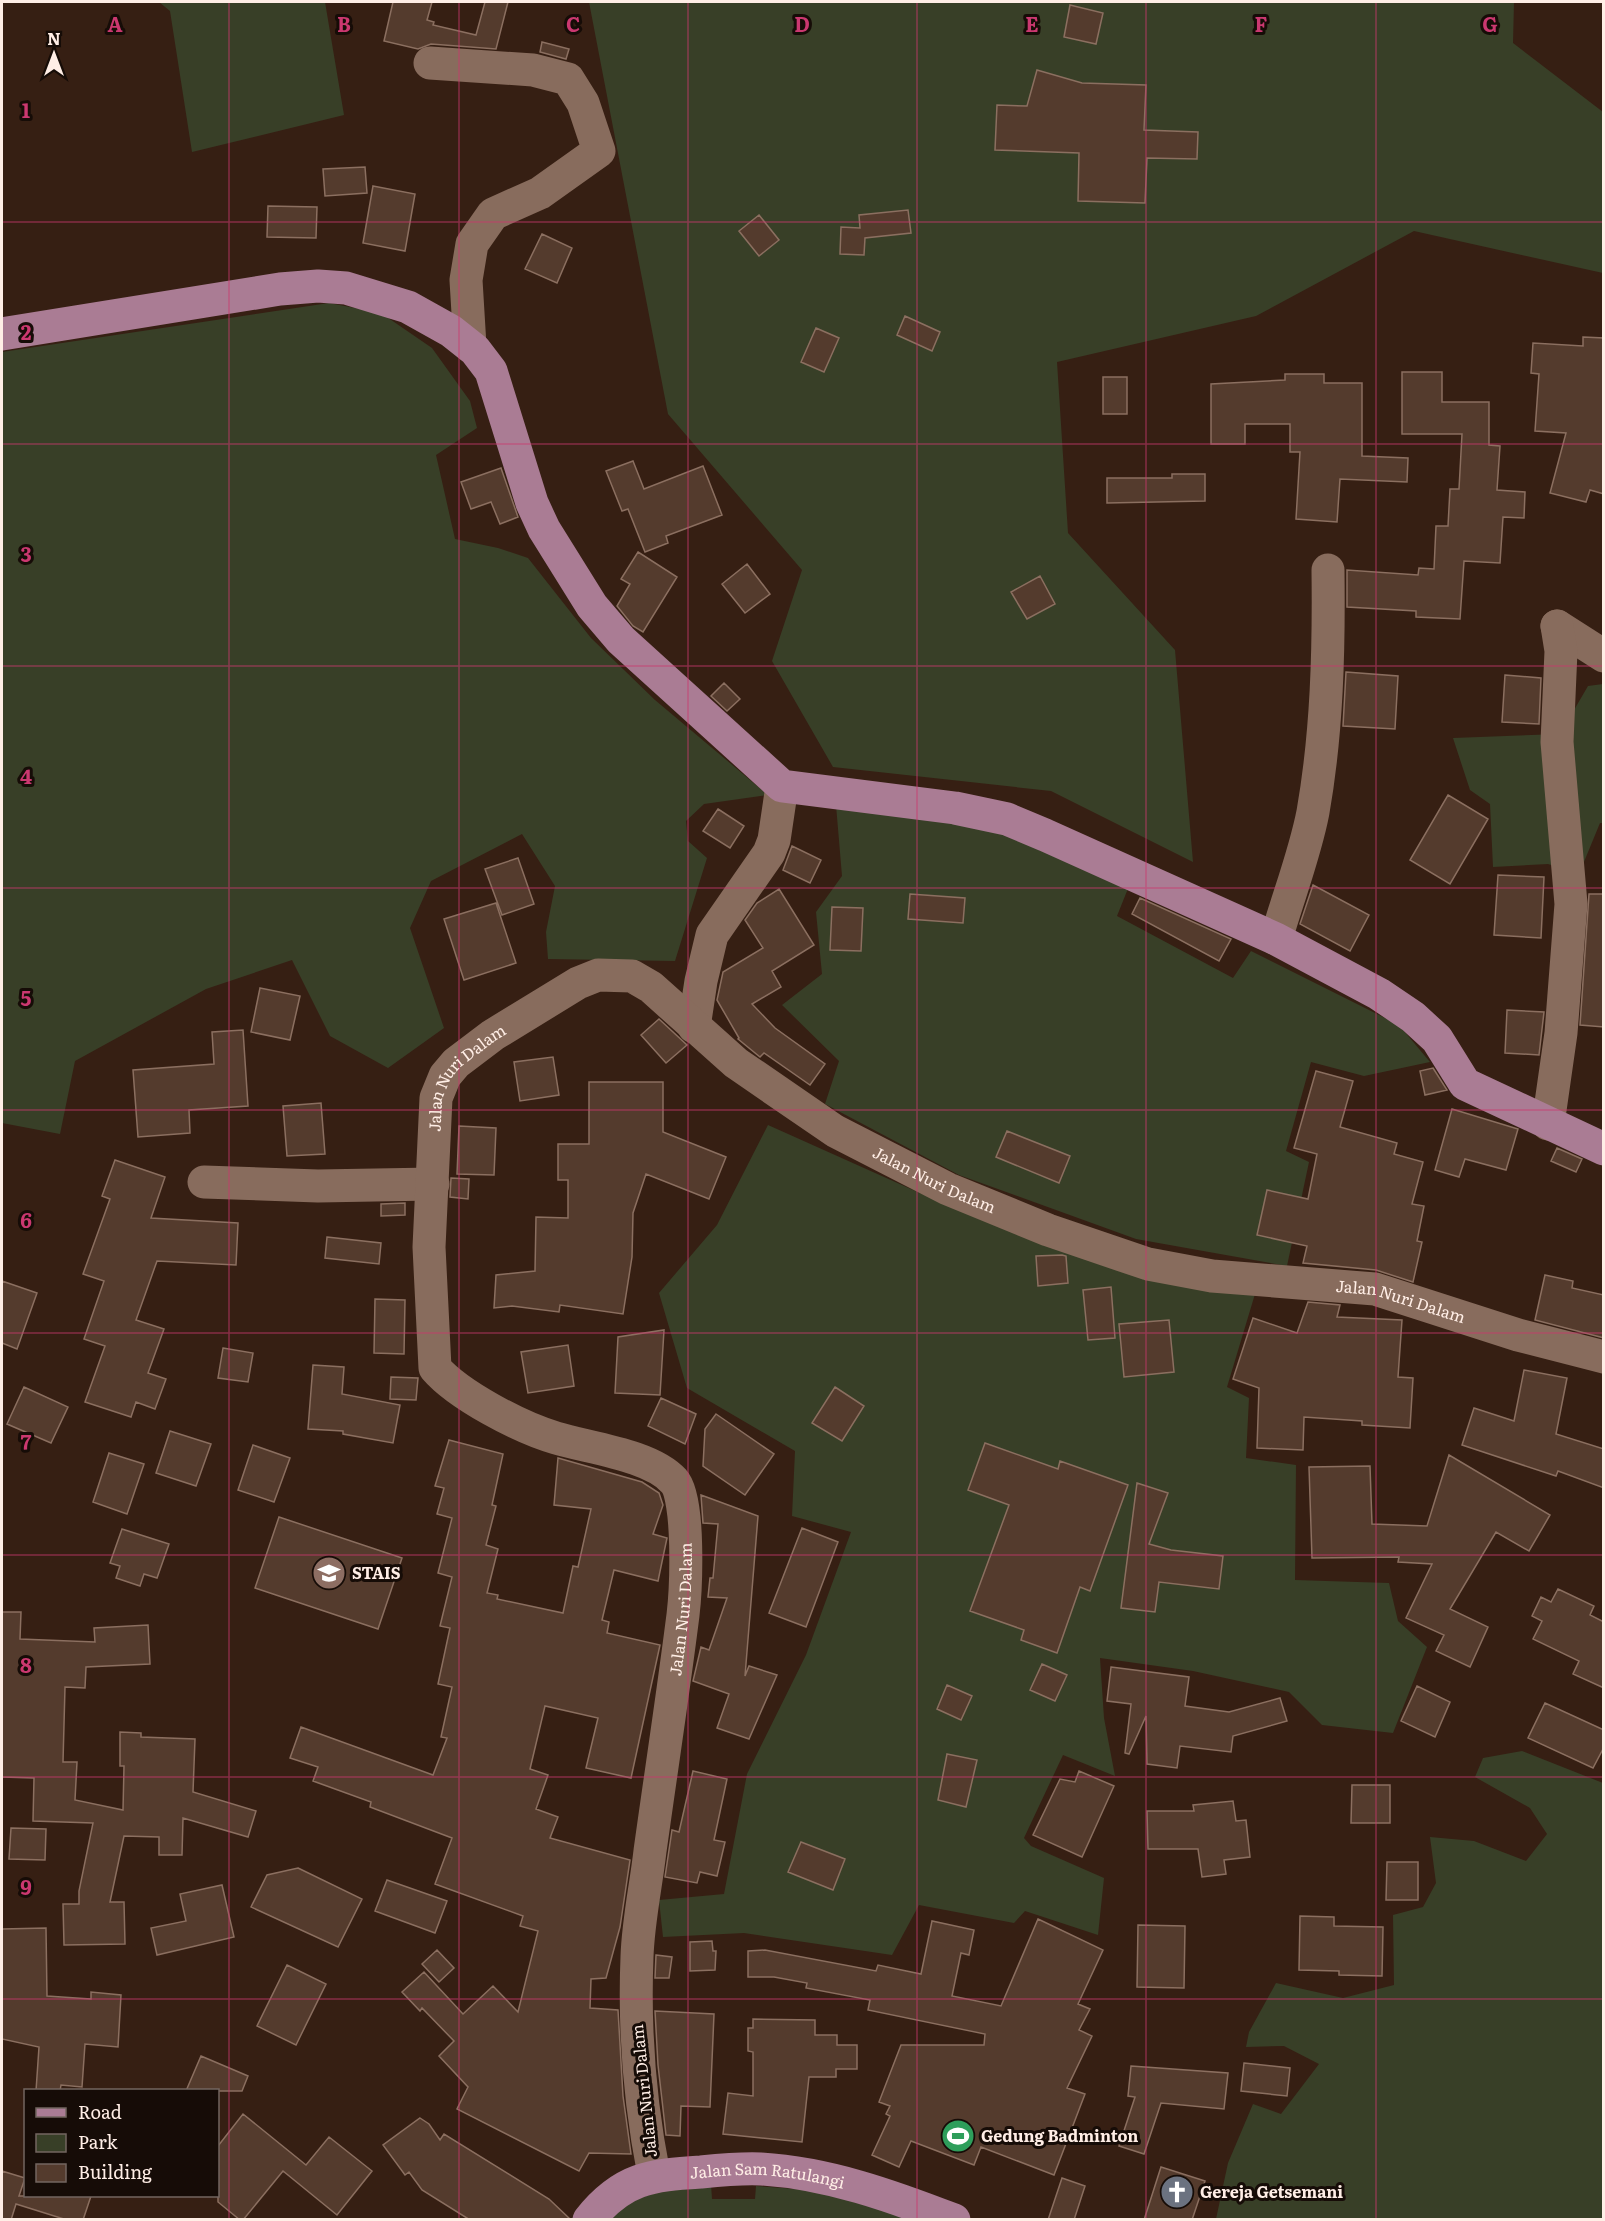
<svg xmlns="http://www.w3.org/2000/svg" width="1605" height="2221" viewBox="0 0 1605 2221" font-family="Literata,serif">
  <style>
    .green { fill: #383f27 }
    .building { fill: #543b2d; stroke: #8b6f60; stroke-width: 1.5 }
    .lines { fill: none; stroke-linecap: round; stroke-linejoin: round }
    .minor { stroke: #886c5d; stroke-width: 33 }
    .major { stroke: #aa7c94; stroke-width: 33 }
    .grid { fill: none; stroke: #cb3870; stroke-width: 1.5; stroke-opacity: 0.55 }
    .labels { text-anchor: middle; stroke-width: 6; stroke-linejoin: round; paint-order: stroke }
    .street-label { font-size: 16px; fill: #ffeee6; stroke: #160c07 }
    .poi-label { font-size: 16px; font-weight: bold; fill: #ffeee6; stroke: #160c07; text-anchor: start }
    .grid-label { font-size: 20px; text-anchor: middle; font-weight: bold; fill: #cb3870; stroke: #160c07; stroke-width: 6; stroke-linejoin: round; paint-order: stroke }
  </style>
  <rect width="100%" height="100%" fill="#361f13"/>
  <path class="green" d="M159,2H325L344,115L192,152L170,11Z
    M589,2H1514L1513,43L1603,112V273L1414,231L1256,316L1057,362L1068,533L1175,650L1193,862L1051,791L833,767L772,661L802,570L668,414Z
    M329,303L381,313L432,348L470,401L477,428L436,455L455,539L498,548L528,558L591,638L655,700L768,795L704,804L686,821L688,841L707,858L675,961L548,959L546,932L555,886L522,834L431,881L410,928L444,1028L388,1068L330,1036L292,960L206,989L75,1061L60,1134L2,1123V352Z
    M1603,684V823H1600L1579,874L1548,864L1493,867L1490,804L1470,790L1453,738L1560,734L1588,686Z
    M836,805L1000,830L1129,886L1117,916L1233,978L1251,951L1399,1025L1430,1062L1364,1076L1311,1062L1286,1151L1309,1162L1287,1266L1136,1239L959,1175L825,1104L839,1061L782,1005L822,974L816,912L842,876Z
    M768,1125L922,1194L1255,1294L1227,1387L1249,1398L1246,1458L1296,1465L1295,1580L1389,1583L1398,1621L1427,1647L1393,1733L1322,1725L1289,1692L1193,1671L1100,1658L1104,1718L1115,1776L1063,1755L1024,1838L1031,1846L1104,1878L1098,1935L1025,1911L1014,1923L919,1905L892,1955L744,1933L663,1937L659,1900L724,1894L747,1774L806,1655L851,1532L792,1516L795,1451L687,1388L659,1293L717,1225Z
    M1522,1751L1603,1783V2219H1216L1228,2163L1253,2104L1281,2114L1319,2064L1284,2046L1246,2047L1249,2032L1276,1983L1343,1998L1394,1985L1393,1915L1423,1907L1436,1883L1430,1837L1474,1841L1526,1861L1547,1834L1530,1808L1475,1777L1483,1758Z
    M711,2184L712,2199H755L756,2186L823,2191L912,2220H606L620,2204L669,2189Z"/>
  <path class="building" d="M393,2H432L427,20L434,22L433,25L476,35L485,2H508L496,49L431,44L418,49L384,41Z
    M1070,5L1103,13L1096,44L1064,37Z
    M542,42L569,49L566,59L540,52Z
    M1037,70L1082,83L1146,85L1144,130L1198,132L1197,159L1147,158L1145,203L1078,201L1079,153L995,150L997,105L1027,106Z
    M365,167L367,193L325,196L323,169Z
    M373,186L415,194L405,251L363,243Z
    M268,206L317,207L316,238L267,237Z
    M908,210L911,233L865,238L864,255L840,254L841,227L860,228L859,215Z
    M759,215L779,240L759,256L739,231Z
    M542,234L572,248L557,283L525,269Z
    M905,316L940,332L932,351L897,335Z
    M816,328L839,338L824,372L801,362Z
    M1583,337L1604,338V494L1590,490L1586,502L1550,493L1566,433L1535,431L1539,374L1531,373L1533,343L1583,346Z
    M1402,372H1442V402H1489V445L1500,446L1497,490L1525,492L1524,518L1503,517L1500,563L1464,561L1460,619L1416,617V611L1347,607V570L1418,575L1419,568L1434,569L1436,526H1448L1450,489H1459L1462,434H1402Z
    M1285,374H1324V383H1362V456L1408,458L1407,482L1340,479L1337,522L1296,519L1300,452H1290V424H1245V444H1211V384L1285,380Z
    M1103,377H1127V414H1103Z
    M633,461L644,489L703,466L722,515L666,536L668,543L645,552L628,509L622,511L606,471Z
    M501,468L518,517L500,524L491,502L471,509L461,482Z
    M1172,474H1205V501L1107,503V478H1172Z
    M638,552L677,577L643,632L633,626L617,606L630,584L621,579Z
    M747,564L770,594L745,613L722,584Z
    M1040,576L1055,604L1027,619L1011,592Z
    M1346,672L1398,676L1395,729L1343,726Z
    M1505,675L1541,678L1539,724L1502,722Z
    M724,683L740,699L727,711L711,696Z
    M1448,795L1488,819L1450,884L1410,860Z
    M718,809L744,826L730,848L703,831Z
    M792,846L821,860L810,883L783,870Z
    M518,858L534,904L502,915L485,869Z
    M1498,875L1544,877L1541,938L1494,935Z
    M1313,885L1369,915L1350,951L1300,924Z
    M779,889L814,945L772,971L781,987L752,1004L775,1028L825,1064L810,1085L764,1053L760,1057L738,1039L739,1038L717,1000L723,972L763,948L745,920L757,903Z
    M910,894L965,898L963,923L908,919Z
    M1589,894H1604V1027L1580,1025Z
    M1140,898L1231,939L1219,961L1132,914Z
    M496,903L516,963L464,980L444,919Z
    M832,907L863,908L861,951L830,950Z
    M260,988L300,996L290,1040L251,1032Z
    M1507,1010L1544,1012L1539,1055L1505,1053Z
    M659,1019L687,1045L666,1063L641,1035Z
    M243,1030L248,1106L189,1110L190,1133L138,1137L133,1070L214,1064L212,1032Z
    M553,1057L559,1095L520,1101L514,1062Z
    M1433,1068L1447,1090L1425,1095L1420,1071Z
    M1316,1071L1353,1081L1340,1127L1397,1143L1394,1154L1423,1162L1412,1204L1424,1206L1417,1241L1422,1242L1413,1282L1376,1270L1303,1263L1307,1246L1257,1235L1267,1190L1308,1199L1317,1154L1294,1148Z
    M589,1082H663V1132L726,1157L709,1199L646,1174L633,1213L632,1257L623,1314L560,1305L559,1312L512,1306L494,1308L496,1275L535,1271L536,1217L568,1218V1180H558V1144H589Z
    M321,1103L325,1154L287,1156L283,1106Z
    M1452,1109L1518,1129L1506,1170L1465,1159L1459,1177L1435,1170Z
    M459,1126L496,1128L494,1175L457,1174Z
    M1007,1131L1070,1156L1059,1183L996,1157Z
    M1557,1148L1582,1159L1576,1172L1551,1161Z
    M115,1160L165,1177L151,1218L238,1223L236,1265L157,1261L136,1320L164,1329L148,1373L166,1379L155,1409L136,1402L131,1417L85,1402L105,1346L84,1339L104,1281L83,1274L110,1199L102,1196Z
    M451,1178L469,1179L468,1199L450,1197Z
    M405,1203V1215L381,1216V1204Z
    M327,1237L381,1243L379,1264L325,1258Z
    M1062,1255L1066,1256L1068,1283L1038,1286L1036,1256Z
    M1545,1275L1573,1281L1572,1288L1604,1295V1338L1535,1320Z
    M2,1281L37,1293L17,1349L2,1343Z
    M1111,1287L1115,1338L1088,1340L1083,1290Z
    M375,1299L405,1300L404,1354L374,1353Z
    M1308,1302L1340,1305L1337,1317L1402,1320L1398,1377L1413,1378L1410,1428L1362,1425V1421L1304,1417L1303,1450L1257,1448L1259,1388L1233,1379L1253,1318L1297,1333Z
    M1169,1320L1174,1372L1124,1377L1119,1324Z
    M664,1330L660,1395L615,1393L618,1337Z
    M568,1345L574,1386L528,1393L521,1352Z
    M223,1348L253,1353L248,1382L218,1378Z
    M313,1365L344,1367L342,1394L400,1405L393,1443L343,1434V1431L308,1429Z
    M1524,1370L1567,1378L1556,1434L1604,1449V1488L1558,1471L1556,1476L1462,1445L1474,1408L1514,1421Z
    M391,1377L418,1378L416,1400L390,1399Z
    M24,1387L68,1407L51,1443L7,1424Z
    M835,1387L864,1406L842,1441L812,1423Z
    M661,1398L696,1414L685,1444L648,1426Z
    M716,1414L774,1454L745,1495L703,1466L705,1429Z
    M170,1431L211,1444L196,1486L156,1473Z
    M449,1440L503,1454L492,1505L496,1506L486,1545L498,1549L487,1593L498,1595L497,1599L563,1613L573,1566L578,1567L591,1509L554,1505L558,1458L642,1482L659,1493L663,1505L653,1534L667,1538L658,1581L614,1570L602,1620L609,1622L607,1633L660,1645L631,1778L586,1768L598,1718L545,1706L530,1769L548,1775L536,1809L558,1817L550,1838L630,1860L620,1927L606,1978L591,1979L590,2008L618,2010L623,2096L631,2154L589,2153L579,2171L457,2109L468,2087L439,2056L454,2041L422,2008L420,2011L402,1992L424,1972L463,2014L493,1986L518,2012L538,1931L520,1926L523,1916L435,1884L452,1838L370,1807L371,1802L313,1781L318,1767L290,1758L301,1727L433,1775L447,1738L441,1737L452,1687L438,1684L450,1628L440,1626L452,1577L438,1573L452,1518L437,1514L444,1488L435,1486Z
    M985,1443L1058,1469L1060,1461L1128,1485L1090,1591L1080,1587L1057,1653L1021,1640L1024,1630L970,1611L1009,1505L968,1490Z
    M253,1445L290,1458L274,1502L238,1490Z
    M109,1453L144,1464L127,1514L93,1502Z
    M1449,1455L1550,1515L1529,1551L1496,1532L1450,1609L1488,1627L1470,1667L1436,1651L1444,1635L1406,1618L1432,1564L1398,1562L1399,1557L1312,1558L1309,1467L1370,1466L1372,1524L1427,1526Z
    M1137,1483L1168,1493L1149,1544L1171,1550L1223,1556L1219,1589L1159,1582L1155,1612L1121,1608Z
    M701,1495L758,1516L745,1676L749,1666L777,1675L749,1739L717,1728L729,1694L693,1681L701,1647L709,1650L727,1598L708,1597L710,1578H713L718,1524L703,1523Z
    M279,1517L402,1558L378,1629L255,1588Z
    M802,1528L838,1542L806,1627L769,1613Z
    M122,1529L169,1544L157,1578L144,1574L140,1586L116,1578L120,1566L110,1563Z
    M1558,1589L1594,1606L1590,1615L1604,1622V1688L1573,1674L1579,1661L1533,1639L1542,1621L1532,1616L1541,1597L1551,1602Z
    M2,1612H21L20,1639L95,1642L94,1628L148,1625L150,1664L86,1667L85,1688L65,1687L63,1762H77L75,1800L123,1810L124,1766H120V1732L141,1733V1737L195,1739L193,1792L256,1811L248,1837L183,1818L182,1855H159V1837L124,1836L110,1902H124L125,1944L64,1945L63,1904H79V1891L93,1823L33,1821L34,1778L2,1777Z
    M1042,1664L1067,1675L1055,1701L1030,1690Z
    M1111,1667L1189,1677L1185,1706L1229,1712L1280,1698L1287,1721L1233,1736L1231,1752L1180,1746L1177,1768L1147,1764L1146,1716L1129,1754L1125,1753L1131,1704L1107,1701Z
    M947,1685L972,1696L961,1720L937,1709Z
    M1417,1686L1450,1702L1435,1737L1401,1721Z
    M1545,1703L1604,1730V1747L1593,1768L1528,1738Z
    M947,1754L977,1760L966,1807L938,1800Z
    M693,1771L727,1779L714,1840L725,1842L717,1876L700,1872L697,1883L665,1877L672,1830L679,1832Z
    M1079,1771L1114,1786L1082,1857L1033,1835L1060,1779L1075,1782Z
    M1352,1785H1390V1823H1351Z
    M1233,1801L1236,1821L1246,1820L1250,1857L1224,1860L1226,1874L1202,1877L1198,1849H1148L1147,1811H1194L1193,1805Z
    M11,1828L46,1829L45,1860L9,1859Z
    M801,1842L845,1859L833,1890L788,1872Z
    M1387,1862H1418V1900H1386Z
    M298,1868L362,1899L338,1947L251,1907L267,1875Z
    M387,1880L447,1901L435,1933L375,1911Z
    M222,1885L234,1937L157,1955L151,1928L186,1921L180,1894Z
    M1300,1916L1334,1917V1926L1383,1927L1382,1976L1339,1975V1971L1299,1970Z
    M1038,1919L1103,1950L1078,2004L1090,2009L1079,2030L1092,2036L1067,2088L1085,2094L1054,2175L981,2147L974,2165L911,2141L899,2167L872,2155L890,2116L886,2114L890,2106L879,2102L901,2045H984L985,2034L868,2010L870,2000L806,1988L807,1983L774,1977H748V1951L765,1950L876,1971L878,1965L921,1974L932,1921L974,1930L969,1955L961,1953L952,1996L1001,2006Z
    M1138,1925L1185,1926L1184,1988L1137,1987Z
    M46,1928L47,1996L91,1999V1992L121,1995L118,2047L85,2044L82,2087L61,2085L60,2091H36L39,2047L2,2039V1929Z
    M712,1941L713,1951H716L715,1970L690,1971V1942Z
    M437,1950L454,1968L439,1982L422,1964Z
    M656,1955L672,1957L669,1978H655Z
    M287,1965L326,1984L296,2045L257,2026Z
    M655,2011L714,2014L710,2107L681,2106L680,2136L666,2135L658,2065Z
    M753,2019L815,2020V2035H837V2045H857V2069H836V2077H809L802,2142L723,2134L728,2093L753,2096V2052L748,2051V2028H753Z
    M201,2056L248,2076L242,2091H186Z
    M1244,2063L1290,2068L1287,2096L1241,2091Z
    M1131,2066L1228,2073L1224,2109L1161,2103L1144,2154L1119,2146L1135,2097L1128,2096Z
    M243,2114L306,2165L329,2137L372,2171L337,2215L283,2171L243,2220H240L218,2202V2146Z
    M420,2118L429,2124L440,2140L444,2134L549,2199L571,2220H470L422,2190L409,2172L405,2175L383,2145Z
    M1161,2167L1205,2181L1192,2220H1144Z
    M2,2171L25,2178L19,2196H91L83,2220H67L16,2204L11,2220H2Z
    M1062,2178L1085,2186L1074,2220H1048Z"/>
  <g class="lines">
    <g class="minor">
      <path d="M430,63L533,70L568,79L583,103L599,151L540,193L493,214L472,244L466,280L470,346"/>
      <path d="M1557,626L1604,656"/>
      <path d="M1276,939C1288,897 1305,854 1313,812C1327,732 1329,651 1328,570"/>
      <path d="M694,1027L701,981L712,935L769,853L774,840L782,786"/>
      <path d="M1548,1124L1561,1033L1571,904L1557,742L1561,651L1557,626"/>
      <path d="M204,1182L318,1186L433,1184"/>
      <path id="s1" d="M654,2175C640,2104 634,2030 637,1957C638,1922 646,1886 650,1851C661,1772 673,1694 683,1615C686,1590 690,1498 674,1481C651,1455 589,1448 556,1438C521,1428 458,1395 435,1368L429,1247L436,1098L445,1076L456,1063L493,1035L578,983L598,975L632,976L651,987L736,1063L835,1131L948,1189L1048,1230L1148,1264L1212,1276L1375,1289L1518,1335L1604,1357"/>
    </g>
    <g class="major">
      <path d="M2,334L280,289L318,286L346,288L408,307L451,331L475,350L491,371L532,503L544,529L592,606L621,640L782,786L955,808L1007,819L1045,835L1276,939L1379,994L1413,1017L1437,1039L1465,1084L1604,1149"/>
      <path id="s2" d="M589,2220C622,2178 651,2175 701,2172C721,2170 741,2168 761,2169C828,2173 892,2196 954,2220"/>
    </g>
  </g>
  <path class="grid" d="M229,2V2220M459,2V2220M688,2V2220M917,2V2220M1146,2V2220M1376,2V2220M2,222H1604M2,444H1604M2,666H1604M2,888H1604M2,1110H1604M2,1333H1604M2,1555H1604M2,1777H1604M2,1999H1604"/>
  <defs>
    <g id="university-disc" transform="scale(1.725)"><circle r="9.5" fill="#8d6e63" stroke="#160c07"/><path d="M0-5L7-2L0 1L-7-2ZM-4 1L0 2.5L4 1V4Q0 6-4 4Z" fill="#fff"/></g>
    <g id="stadium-disc" transform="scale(1.725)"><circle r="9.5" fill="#2e9e5b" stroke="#160c07"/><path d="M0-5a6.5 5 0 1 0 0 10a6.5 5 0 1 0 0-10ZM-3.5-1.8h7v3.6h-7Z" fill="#fff"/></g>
    <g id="church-disc" transform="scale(1.725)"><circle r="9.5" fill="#6b7280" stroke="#160c07"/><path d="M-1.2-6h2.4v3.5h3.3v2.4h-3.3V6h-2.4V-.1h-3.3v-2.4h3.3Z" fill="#fff"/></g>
  </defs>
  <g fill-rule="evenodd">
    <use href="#university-disc" x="329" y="1573"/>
    <use href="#stadium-disc" x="958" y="2136"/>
    <use href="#church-disc" x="1177" y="2192"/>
  </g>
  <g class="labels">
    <g class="street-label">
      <text dy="6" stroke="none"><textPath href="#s1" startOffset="1272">Jalan Nuri Dalam</textPath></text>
      <text dy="6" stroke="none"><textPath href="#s1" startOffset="1848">Jalan Nuri Dalam</textPath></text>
      <text dy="6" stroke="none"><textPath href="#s1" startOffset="2334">Jalan Nuri Dalam</textPath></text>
      <text dy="6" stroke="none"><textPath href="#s1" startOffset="570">Jalan Nuri Dalam</textPath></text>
      <text transform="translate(644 2091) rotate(-96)" y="6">Jalan Nuri Dalam</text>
      <text dy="6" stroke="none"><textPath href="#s2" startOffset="194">Jalan Sam Ratulangi</textPath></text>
    </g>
    <g class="poi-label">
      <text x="352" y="1579">STAIS</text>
      <text x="981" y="2142">Gedung Badminton</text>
      <text x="1200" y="2198">Gereja Getsemani</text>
    </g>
  </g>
  <g class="grid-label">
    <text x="115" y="32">A</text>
    <text x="344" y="32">B</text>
    <text x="573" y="32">C</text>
    <text x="802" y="32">D</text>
    <text x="1032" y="32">E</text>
    <text x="1261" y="32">F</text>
    <text x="1490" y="32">G</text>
    <text x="26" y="118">1</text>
    <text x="26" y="340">2</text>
    <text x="26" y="562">3</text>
    <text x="26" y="784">4</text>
    <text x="26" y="1006">5</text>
    <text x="26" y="1228">6</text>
    <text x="26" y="1450">7</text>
    <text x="26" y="1673">8</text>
    <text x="26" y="1895">9</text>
  </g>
  <rect width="1605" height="2221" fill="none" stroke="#ffeee6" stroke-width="6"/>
  <rect x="24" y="2089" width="195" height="108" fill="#160c07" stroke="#736660" stroke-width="1.5"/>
  <rect x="36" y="2108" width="30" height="9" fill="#aa7c94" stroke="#736660" stroke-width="1.5"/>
  <text x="78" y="2119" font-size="18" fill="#ffeee6">Road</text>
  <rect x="36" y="2134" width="30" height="18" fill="#383f27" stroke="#736660" stroke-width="1.5"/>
  <text x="78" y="2149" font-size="18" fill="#ffeee6">Park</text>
  <rect x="36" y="2164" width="30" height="18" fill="#543b2d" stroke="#736660" stroke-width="1.5"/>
  <text x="78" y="2179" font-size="18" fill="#ffeee6">Building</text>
  <g transform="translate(54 54)" stroke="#160c07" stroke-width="4.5" paint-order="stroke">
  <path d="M0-4.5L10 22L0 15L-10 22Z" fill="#ffeee6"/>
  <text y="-9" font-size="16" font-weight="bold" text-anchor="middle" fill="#ffeee6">N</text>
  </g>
</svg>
